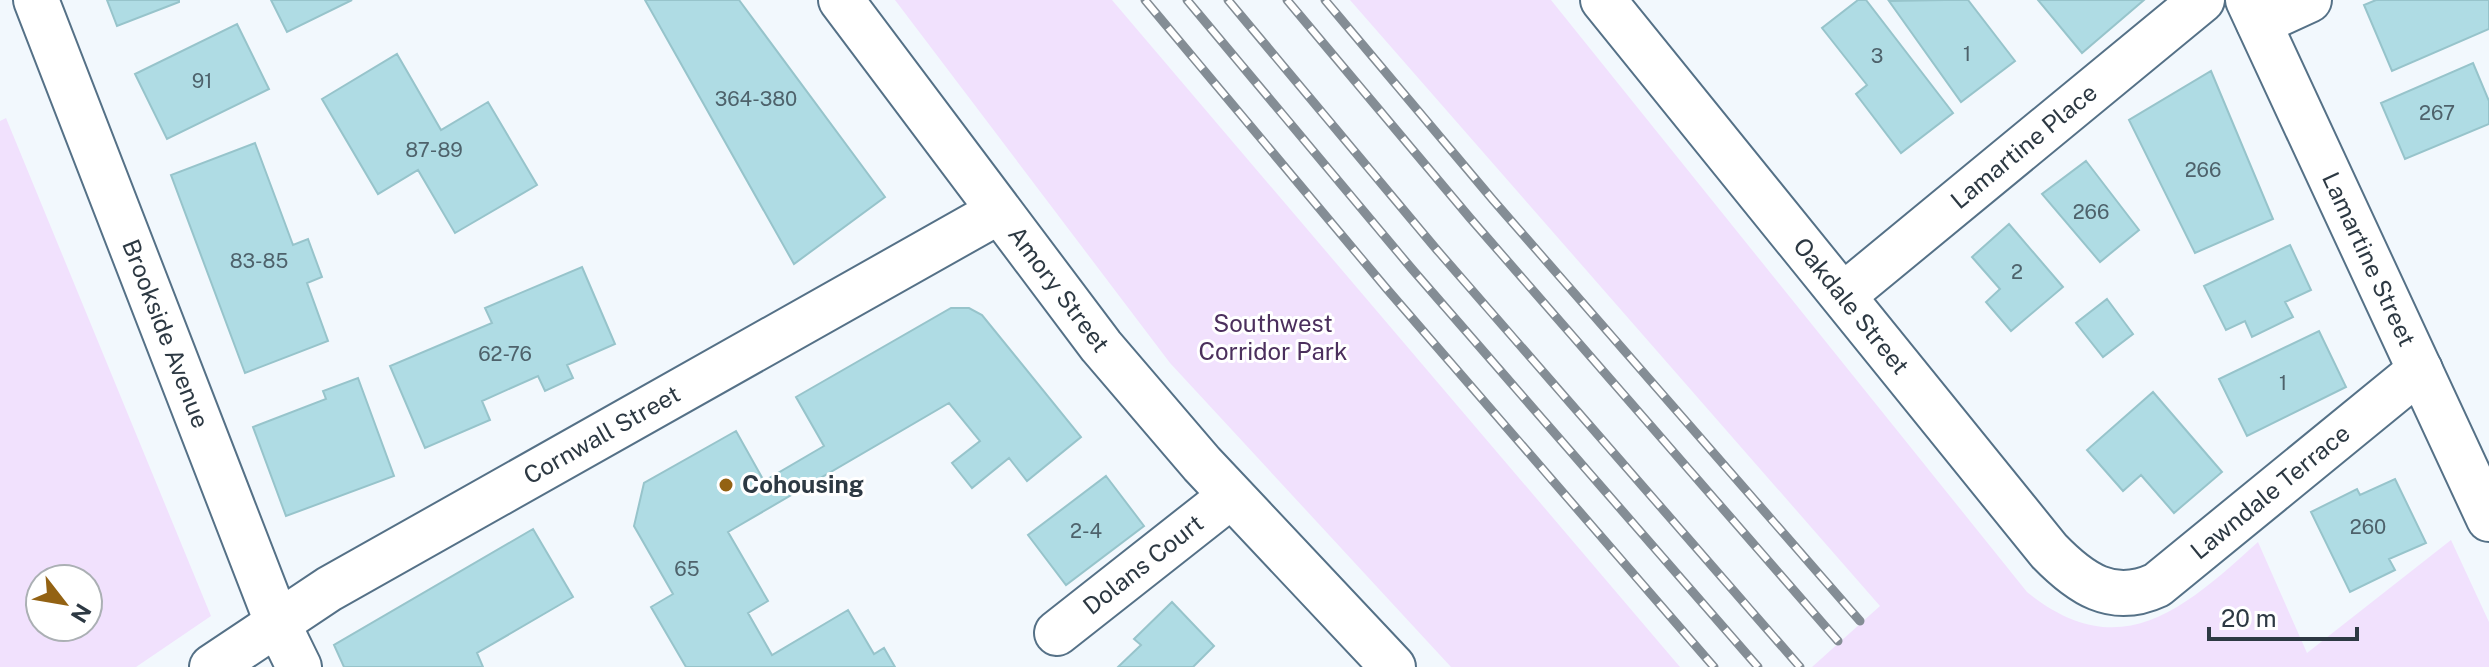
<svg xmlns="http://www.w3.org/2000/svg" width="2489" height="667" viewBox="0 0 2489 667" font-family="'Public Sans',sans-serif">
  <style>
    .green { fill: #f1e1fd; fill-rule: evenodd }
    .building { fill: #afdce4; stroke: #97c4cb; stroke-width: 2 }
    .lines { fill: none; stroke-linecap: round; stroke-linejoin: round }
    .minor-casing { stroke: #557187; stroke-width: 48 }
    .tertiary-casing { stroke: #557187; stroke-width: 48 }
    .minor { stroke: #fff; stroke-width: 44 }
    .tertiary { stroke: #fff; stroke-width: 44 }
    .rail-casing { stroke: #848d95; stroke-width: 9 }
    .rail { stroke: #fff; stroke-width: 6; stroke-dasharray: 18; stroke-linecap: butt }
    .poi-dot { fill: #936213; stroke: #fff; stroke-width: 3 }
    .labels { text-anchor: middle; stroke-width: 6; stroke-linejoin: round; paint-order: stroke }
    .number-label { font-size: 20px; fill: #4e626b }
    .street-label { font-size: 24px; fill: #2d3943; stroke: #fff }
    .park-label { font-size: 24px; fill: #4b2f5d; stroke: #fff }
    .poi-label { font-size: 24px; font-weight: bold; fill: #2d3943; stroke: #fff; text-anchor: start }
  </style>
  <rect width="100%" height="100%" fill="#f2f8fd"/>
  <path class="green" d="M895,0H1112L1680,667H1451L1170,363Z
    M1350,0H1551L2027,592C2120,667 2184,609 2258,542L2307,653L2451,540L2489,622V667H1812L1880,606Z
    M6,118L211,616L136,667H0V121ZM40,579H88V627H40Z"/>
  <path class="building" d="M107,0H179V2L117,26Z
    M271,0H352L287,32Z
    M645,0H739L885,197L794,264Z
    M1858,0H1866L1953,113L1901,153L1856,94L1867,85L1822,28Z
    M1945,0H1968L2015,61L1961,102L1889,1Z
    M2038,0H2144L2082,53Z
    M2376,0H2489V29L2392,71L2364,5Z
    M237,24L269,89L167,139L135,74Z
    M397,54L441,130L488,102L537,185L455,233L418,170L378,194L322,99Z
    M2473,63L2489,101V124L2405,159L2381,103Z
    M2211,71L2273,219L2195,253L2129,120Z
    M255,143L293,245L308,239L322,277L307,283L328,341L245,373L171,175Z
    M2086,161L2139,230L2100,262L2042,194Z
    M2009,224L2063,287L2011,331L1986,302L2000,289L1972,257Z
    M2290,245L2311,290L2285,302L2293,317L2252,337L2245,321L2226,330L2204,286Z
    M582,267L615,344L567,365L573,378L545,391L538,376L482,401L490,420L425,448L390,366L492,323L485,308Z
    M2107,299L2133,334L2103,357L2076,323Z
    M951,308H969L982,315L1081,437L1027,481L1009,458L972,488L952,463L980,441L949,403L728,532L768,601L748,613L772,655L848,610L874,654L884,648L895,667H686L651,607L673,594L634,526L644,483L736,431L764,481L824,446L796,397Z
    M2319,331L2346,387L2247,436L2219,379Z
    M358,378L394,476L286,516L253,427L326,399L323,391Z
    M2153,392L2222,472L2174,513L2141,475L2123,491L2087,450Z
    M1106,476L1144,526L1066,585L1028,535Z
    M2395,479L2426,543L2389,559L2395,570L2350,592L2311,512L2357,489L2360,495Z
    M533,529L573,597L477,653L483,667H344L334,645Z
    M1172,602L1214,646L1193,667H1118L1141,645L1134,639Z"/>
  <g class="lines">
    <g class="minor-casing">
      <g id="minor">
        <path id="s1" d="M36,0L277,622L299,667"/>
        <path id="s2" d="M1603,0L2049,551C2080,583 2112,606 2157,585L2420,370"/>
        <path d="M2259,23L2309,0"/>
        <path id="s3" d="M1845,294L2202,0"/>
        <path id="s4" d="M1057,633L1231,496"/>
        <path id="s5" d="M212,667L329,589L998,212"/>
      </g>
    </g>
    <g class="tertiary-casing">
      <g id="tertiary">
        <path id="s6" d="M841,0L1101,346L1202,464L1393,667"/>
        <path id="s7" d="M2248,0L2489,519"/>
      </g>
    </g>
    <use href="#minor" class="minor"/>
    <use href="#tertiary" class="tertiary"/>
    <g class="rail-casing">
      <path id="rail" d="M1145,0L1386,288L1714,667
        M1187,0L1412,269L1758,667
        M1228,0L1437,250L1800,667
        M1287,0L1470,218L1838,641
        M1325,0L1493,200L1860,621"/>
    </g>
    <use href="#rail" class="rail"/>
  </g>
  <circle class="poi-dot" cx="726" cy="485" r="8"/>
  <g class="labels">
    <g class="number-label">
      <text x="1967" y="61">1</text>
      <text x="1877" y="63">3</text>
      <text x="202" y="88">91</text>
      <text x="756" y="106">364-380</text>
      <text x="2437" y="120">267</text>
      <text x="434" y="157">87-89</text>
      <text x="2203" y="177">266</text>
      <text x="2091" y="219">266</text>
      <text x="259" y="268">83-85</text>
      <text x="2017" y="279">2</text>
      <text x="505" y="361">62-76</text>
      <text x="2283" y="390">1</text>
      <text x="2368" y="534">260</text>
      <text x="1086" y="538">2-4</text>
      <text x="687" y="576">65</text>
    </g>
    <g class="street-label">
      <text dy="8" stroke="none"><textPath href="#s3" startOffset="232">Lamartine Place</textPath></text>
      <text dy="8" stroke="none"><textPath href="#s7" startOffset="286">Lamartine Street</textPath></text>
      <text dy="8" stroke="none"><textPath href="#s6" startOffset="362">Amory Street</textPath></text>
      <text dy="8" stroke="none"><textPath href="#s2" startOffset="394">Oakdale Street</textPath></text>
      <text dy="8" stroke="none"><textPath href="#s1" startOffset="358">Brookside Avenue</textPath></text>
      <text dy="8" stroke="none"><textPath href="#s5" startOffset="454">Cornwall Street</textPath></text>
      <text dy="8" stroke="none"><textPath href="#s2" startOffset="978">Lawndale Terrace</textPath></text>
      <text dy="8" stroke="none"><textPath href="#s4" startOffset="110">Dolans Court</textPath></text>
    </g>
    <g class="park-label">
      <text x="1273" y="332">Southwest<tspan x="1273" dy="28">Corridor Park</tspan></text>
    </g>
    <g class="poi-label">
      <text x="742" y="493">Cohousing</text>
    </g>
  </g>
  <g transform="translate(64 603) rotate(121)"><circle r="38" fill="#ffffff" stroke="#abb0b4" stroke-width="2"/>
  <path d="M0-6L14 30L0 20L-14 30Z" fill="#936213"/>
  <text y="-12" font-size="22" font-weight="bold" text-anchor="middle" fill="#2d3943">N</text>
  </g>
  <path d="M2209 627v12h148v-12" fill="none" stroke="#2d3943" stroke-width="4"/>
  <text x="2221" y="627" font-size="24" fill="#2d3943" stroke="#ffffff" stroke-width="6" paint-order="stroke">20 m</text>
</svg>
